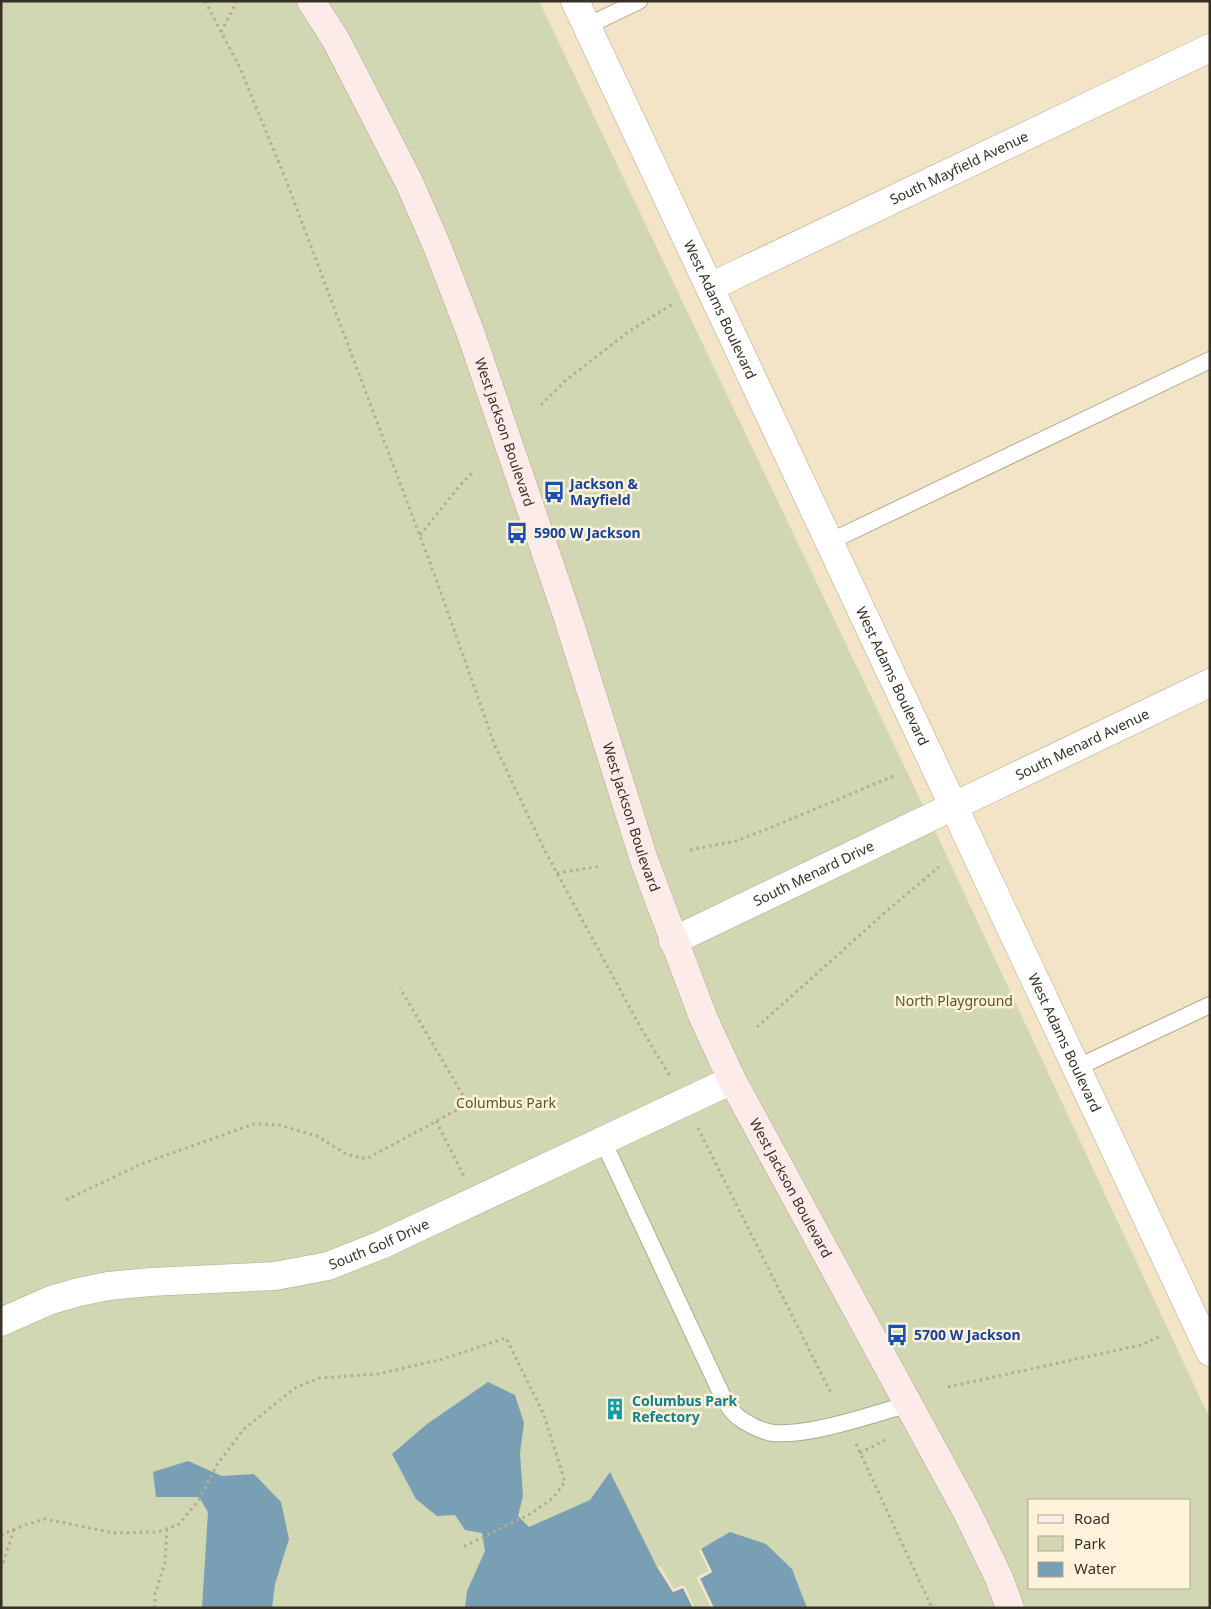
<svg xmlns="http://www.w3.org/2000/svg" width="1211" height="1609" viewBox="0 0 1211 1609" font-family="'Noto Sans',sans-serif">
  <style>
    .green { fill: #d1d6b3; fill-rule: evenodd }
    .water { fill: #799fb4 }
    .pier { fill: #f4e4c7 }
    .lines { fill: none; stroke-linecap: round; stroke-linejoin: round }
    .lane-casing { stroke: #b5a68b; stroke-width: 18 }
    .street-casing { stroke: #b5a68b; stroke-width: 29 }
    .secondary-casing { stroke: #b5a68b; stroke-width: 29 }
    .path { stroke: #b7aa92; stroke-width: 3; stroke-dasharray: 2.5 4; stroke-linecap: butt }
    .lane { stroke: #fff; stroke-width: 16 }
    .street { stroke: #fff; stroke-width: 28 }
    .secondary { stroke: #fdebea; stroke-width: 28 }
    .labels { text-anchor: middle; stroke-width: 5; stroke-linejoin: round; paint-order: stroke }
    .street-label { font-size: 14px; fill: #373025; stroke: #fff2db }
    .transit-label { font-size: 14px; font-weight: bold; fill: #164399; stroke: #fff2db; text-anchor: start }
    .park-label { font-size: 14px; fill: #555b1f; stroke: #fff2db }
    .culture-label { font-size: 14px; font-weight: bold; fill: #0d838f; stroke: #fff2db; text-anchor: start }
  </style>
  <rect width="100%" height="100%" fill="#f4e4c7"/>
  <path class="green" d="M1,1H539L930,820L1210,1419V1608H1ZM1030,1500H1190V1588H1030Z"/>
  <path class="water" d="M488,1382L515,1395L524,1423L520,1453L523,1496L518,1516L529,1527L590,1500L610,1472L658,1569L673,1592L683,1588L693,1608H465L467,1591L485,1551L482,1533L465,1530L455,1515L437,1516L416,1499L392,1454L427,1424Z
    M188,1461L222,1476L254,1474L281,1502L289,1539L275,1584L272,1608H202L208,1512L199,1497H156L153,1472Z
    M730,1532L766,1544L792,1569L807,1608H714L700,1578L712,1572L701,1549Z"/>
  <path class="pier" d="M701,1549L712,1572L700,1579L714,1608H711L697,1579L698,1576L709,1571L699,1550Z
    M660,1566L674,1589L682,1585L685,1586L695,1608H693L683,1588L673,1592L658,1567Z"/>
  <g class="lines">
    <g class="lane-casing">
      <path id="lane" d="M587,26L639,1
        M829,542L1210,360
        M1076,1068L1210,1005
        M603,1141L722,1395C726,1402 731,1412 738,1417C747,1424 761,1431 773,1433C811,1436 871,1415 909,1404"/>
    </g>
    <g class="street-casing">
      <g id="street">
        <path id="s1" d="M575,1L1210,1352"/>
        <path id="s2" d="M710,287L1210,48"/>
        <path id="s3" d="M673,941L1210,683"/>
        <path id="s4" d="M1,1322L51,1300L79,1292L108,1286L150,1282L275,1276L328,1266L381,1245L732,1080"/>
      </g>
    </g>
    <g class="secondary-casing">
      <g id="secondary">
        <path id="s5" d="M311,1L336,40L409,182L437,246L471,334L568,618L644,860L703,1017L732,1080L967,1512L999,1578L1010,1608"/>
      </g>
    </g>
    <path class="path" d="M205,1L240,68L286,180L435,576L495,746L545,851L637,1021L671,1078
      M221,32L237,1
      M541,405L565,381L628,332L674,303
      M420,535L462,483L473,472
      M690,850L736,841L777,825L896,775
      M557,873L602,866
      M757,1027L889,909L939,867
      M436,1121L464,1176
      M698,1128L832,1395
      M66,1200L141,1164L254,1124L279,1125L317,1136L346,1154L366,1159L468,1104L400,988
      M948,1387L1141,1345L1161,1336
      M856,1444L932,1608
      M860,1453L885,1440
      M1,1535L25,1525L45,1519L115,1533L158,1532L179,1524L198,1501L218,1463L244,1429L295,1388L319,1378L378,1374L443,1359L506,1338L544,1415L565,1482L553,1498L530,1514L463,1547
      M1,1569L14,1529
      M155,1608V1594L165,1563L167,1528"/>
    <use href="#lane" class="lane"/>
    <use href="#street" class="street"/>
    <use href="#secondary" class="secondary"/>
  </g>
  <defs>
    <g id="bus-bare" transform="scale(1.725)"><path d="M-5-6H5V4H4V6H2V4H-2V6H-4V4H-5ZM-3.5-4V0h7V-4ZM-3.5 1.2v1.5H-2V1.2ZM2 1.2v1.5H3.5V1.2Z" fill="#1a4fb4" stroke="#fff2db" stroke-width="2.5" paint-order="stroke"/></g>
    <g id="building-bare" transform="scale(1.725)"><path d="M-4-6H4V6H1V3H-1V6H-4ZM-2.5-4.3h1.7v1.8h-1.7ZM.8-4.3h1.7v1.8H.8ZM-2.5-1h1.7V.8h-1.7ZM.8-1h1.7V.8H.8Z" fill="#0f9aa8" stroke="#fff2db" stroke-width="2.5" paint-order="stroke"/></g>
  </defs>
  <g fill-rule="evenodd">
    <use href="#bus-bare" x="554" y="492"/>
    <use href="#bus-bare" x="517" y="533"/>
    <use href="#bus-bare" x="897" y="1335"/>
    <use href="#building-bare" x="615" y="1409"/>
  </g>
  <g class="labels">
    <g class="street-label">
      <text dy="5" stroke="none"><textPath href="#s2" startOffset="276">South Mayfield Avenue</textPath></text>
      <text dy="5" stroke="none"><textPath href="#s1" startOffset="341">West Adams Boulevard</textPath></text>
      <text dy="5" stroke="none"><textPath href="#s5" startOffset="474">West Jackson Boulevard</textPath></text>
      <text dy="5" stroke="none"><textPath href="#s1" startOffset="746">West Adams Boulevard</textPath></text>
      <text dy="5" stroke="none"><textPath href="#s3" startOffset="454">South Menard Avenue</textPath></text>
      <text dy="5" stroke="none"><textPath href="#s5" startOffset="879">West Jackson Boulevard</textPath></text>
      <text dy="5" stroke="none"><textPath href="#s3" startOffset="156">South Menard Drive</textPath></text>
      <text dy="5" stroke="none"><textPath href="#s1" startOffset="1151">West Adams Boulevard</textPath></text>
      <text dy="5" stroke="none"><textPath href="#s5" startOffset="1284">West Jackson Boulevard</textPath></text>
      <text dy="5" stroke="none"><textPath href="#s4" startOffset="390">South Golf Drive</textPath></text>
    </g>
    <g class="transit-label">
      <text x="570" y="489">Jackson &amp;<tspan x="570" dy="16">Mayfield</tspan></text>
      <text x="534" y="538">5900 W Jackson</text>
      <text x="914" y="1340">5700 W Jackson</text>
    </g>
    <g class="park-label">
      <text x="954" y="1006">North Playground</text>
      <text x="506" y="1108">Columbus Park</text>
    </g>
    <g class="culture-label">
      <text x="632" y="1406">Columbus Park<tspan x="632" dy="16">Refectory</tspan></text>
    </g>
  </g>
  <rect width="1211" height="1609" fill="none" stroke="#373025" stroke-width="5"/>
  <rect x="1028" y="1499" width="162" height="90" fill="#fff2db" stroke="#afa492"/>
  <rect x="1038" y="1515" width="25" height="8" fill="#fdebea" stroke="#afa492"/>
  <text x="1074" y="1524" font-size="15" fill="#373025">Road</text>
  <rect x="1038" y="1536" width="25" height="15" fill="#d1d6b3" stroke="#afa492"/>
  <text x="1074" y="1549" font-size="15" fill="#373025">Park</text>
  <rect x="1038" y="1562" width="25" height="15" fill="#799fb4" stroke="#afa492"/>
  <text x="1074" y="1574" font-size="15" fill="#373025">Water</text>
</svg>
